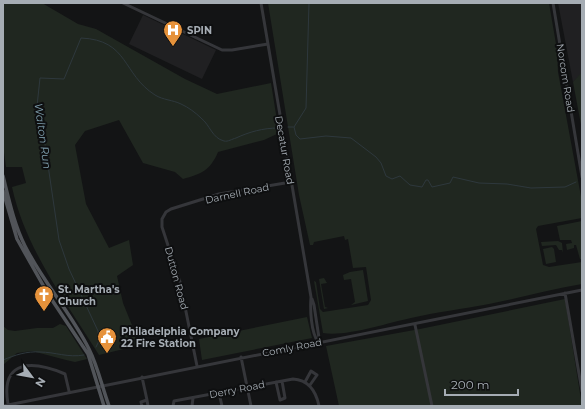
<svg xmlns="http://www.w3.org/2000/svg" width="585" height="409" viewBox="0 0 585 409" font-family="Montserrat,sans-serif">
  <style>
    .built { fill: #202022 }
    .green { fill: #202720 }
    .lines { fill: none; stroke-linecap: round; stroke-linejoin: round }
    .stream { stroke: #2e383d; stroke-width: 1 }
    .minor { stroke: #35363a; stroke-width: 3 }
    .major { stroke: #515459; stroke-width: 3.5 }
    .labels { text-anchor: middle; stroke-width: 4; stroke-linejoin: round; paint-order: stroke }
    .poi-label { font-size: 10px; font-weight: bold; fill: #a6adb4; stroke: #0e0f10; text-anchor: start }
    .street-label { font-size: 10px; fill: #a6adb4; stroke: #0e0f10 }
    .water-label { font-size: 11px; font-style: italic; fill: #7f9fae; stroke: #0e0f10 }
  </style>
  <rect width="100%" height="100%" fill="#131415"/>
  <path class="built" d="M558,3H582V73L573,82Z
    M143,15L216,50L202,79L129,44Z"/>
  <path class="green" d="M3,3H42L78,24L96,29L185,79L217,94L271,83L279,133L264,140L218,152C210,171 201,174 183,179L175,172L143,163L119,120L85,131L75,145L86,204L109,248L129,240L133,265L117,276L123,303L140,345L99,355C66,302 25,248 12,187L26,183L22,167H6L3,145Z
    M268,3H549L557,50L558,72L582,202V218L538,226L536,229L543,265L549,267L582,262V284C550,289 520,298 489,304C463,309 436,312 411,318C387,323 346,337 323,333L314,281L316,282L320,309L323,312L368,305L371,300L366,267L353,268L348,239L345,240L344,236L314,242L313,245H310L299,195Z
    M581,73H582V130L573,82Z
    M582,221V259H580L576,245H574V248L567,250L566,244L572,243L571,240H560L557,226Z
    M558,241L562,243L563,253L562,250H559L556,245L542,246L541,242Z
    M552,247L554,249L556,262L546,264L543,249Z
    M363,270L368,301L351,305L355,302L351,279L344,280L343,275L350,272Z
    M324,278L327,283L321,284L325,307L328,308L324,309L319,279Z
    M565,299L582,406H339L326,346L420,329Z
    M307,317L312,338L202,360L199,339Z
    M60,324L66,326L87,359L75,362L66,360L32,351L17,353L3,365V326L8,330L15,331L37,328H53Z"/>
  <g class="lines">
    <path class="stream" d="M288,127H293
      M294,127L296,135L300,139L326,136L351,138L376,157L381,163L386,176L392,179L400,176L410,185L422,187L426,180H428L432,187L450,183L453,177L479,183L507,184L531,188L565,187L576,182
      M294,127L306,108L309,3
      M96,347L99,341L98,331L69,269L59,240L44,138L37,106L40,78L64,79L81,38C129,40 122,74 155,95C163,100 173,100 181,104C188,107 196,113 201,118C210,125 212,138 224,141C228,142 232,139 236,138C249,132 263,128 278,128
      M3,360C15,355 27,351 40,352C55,352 68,358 84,355"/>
    <path class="minor" d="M123,3L222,50H232L268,44
      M261,3L311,297C310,310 311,332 318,342
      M553,3L582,177
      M565,293L582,391
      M312,299L314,305L319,338L318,342
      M415,325L432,406
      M241,357L251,406
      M197,366L180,282L162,227V219L166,212L171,209L219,194L291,182
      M142,377L147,400
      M276,382L280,400L285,398L282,381
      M305,382L311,371L317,375L310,385
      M219,393L222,406
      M8,404C0,358 34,361 65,374L69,391
      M3,406L582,290
      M142,406L141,402L147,400L148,406
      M173,406L174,401L293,379C309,380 316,391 319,406
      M192,406L193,398"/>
    <path class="major" d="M3,176C9,200 14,224 25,246C43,282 71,313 89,349C98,367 102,387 109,406
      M3,191L17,239L48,294L88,354L104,406"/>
  </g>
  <defs>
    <g id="hospital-pin" transform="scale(1)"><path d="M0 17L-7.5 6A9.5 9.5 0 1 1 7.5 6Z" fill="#e6923b" stroke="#0e0f10"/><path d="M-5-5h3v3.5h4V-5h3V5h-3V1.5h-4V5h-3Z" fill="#fff"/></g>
    <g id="church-pin" transform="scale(1)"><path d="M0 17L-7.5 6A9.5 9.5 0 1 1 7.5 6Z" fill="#e6923b" stroke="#0e0f10"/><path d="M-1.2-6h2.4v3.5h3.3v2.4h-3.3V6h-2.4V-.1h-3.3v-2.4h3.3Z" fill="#fff"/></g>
    <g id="civic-pin" transform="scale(1)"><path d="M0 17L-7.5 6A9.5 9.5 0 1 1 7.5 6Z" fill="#e6923b" stroke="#0e0f10"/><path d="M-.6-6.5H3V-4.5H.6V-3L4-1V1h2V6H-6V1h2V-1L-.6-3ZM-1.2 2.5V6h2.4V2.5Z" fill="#fff"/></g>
  </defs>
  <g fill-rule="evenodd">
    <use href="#hospital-pin" x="173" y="30"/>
    <use href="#church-pin" x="44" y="295"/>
    <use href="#civic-pin" x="107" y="337"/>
  </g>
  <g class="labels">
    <g class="poi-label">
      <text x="187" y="34">SPIN</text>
      <text x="58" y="293">St. Martha's<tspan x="58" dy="12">Church</tspan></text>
      <text x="121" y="335">Philadelphia Company<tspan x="121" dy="12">22 Fire Station</tspan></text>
    </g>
    <g class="street-label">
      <text transform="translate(566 78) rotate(81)" y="4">Norcom Road</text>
      <text transform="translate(285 150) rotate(80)" y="4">Decatur Road</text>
      <text transform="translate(237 193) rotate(-12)" y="4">Darnell Road</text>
      <text transform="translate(177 278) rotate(75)" y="4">Dutton Road</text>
      <text transform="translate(292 347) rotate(-11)" y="4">Comly Road</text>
      <text transform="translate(237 389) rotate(-11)" y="4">Derry Road</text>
    </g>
    <g class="water-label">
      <text transform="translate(43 136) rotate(82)" y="4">Walton Run</text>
    </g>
  </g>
  <rect width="585" height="409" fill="none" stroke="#a6adb4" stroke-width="8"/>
  <g transform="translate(32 377) rotate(122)" stroke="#0e0f10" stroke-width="3" paint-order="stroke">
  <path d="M0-3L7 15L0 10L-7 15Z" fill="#a6adb4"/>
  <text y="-6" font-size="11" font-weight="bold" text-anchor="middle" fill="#a6adb4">N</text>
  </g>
  <path d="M445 389v6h73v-6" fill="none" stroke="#a6adb4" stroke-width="2"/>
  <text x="451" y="389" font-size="12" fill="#a6adb4" stroke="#0e0f10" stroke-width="3" paint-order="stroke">200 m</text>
</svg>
